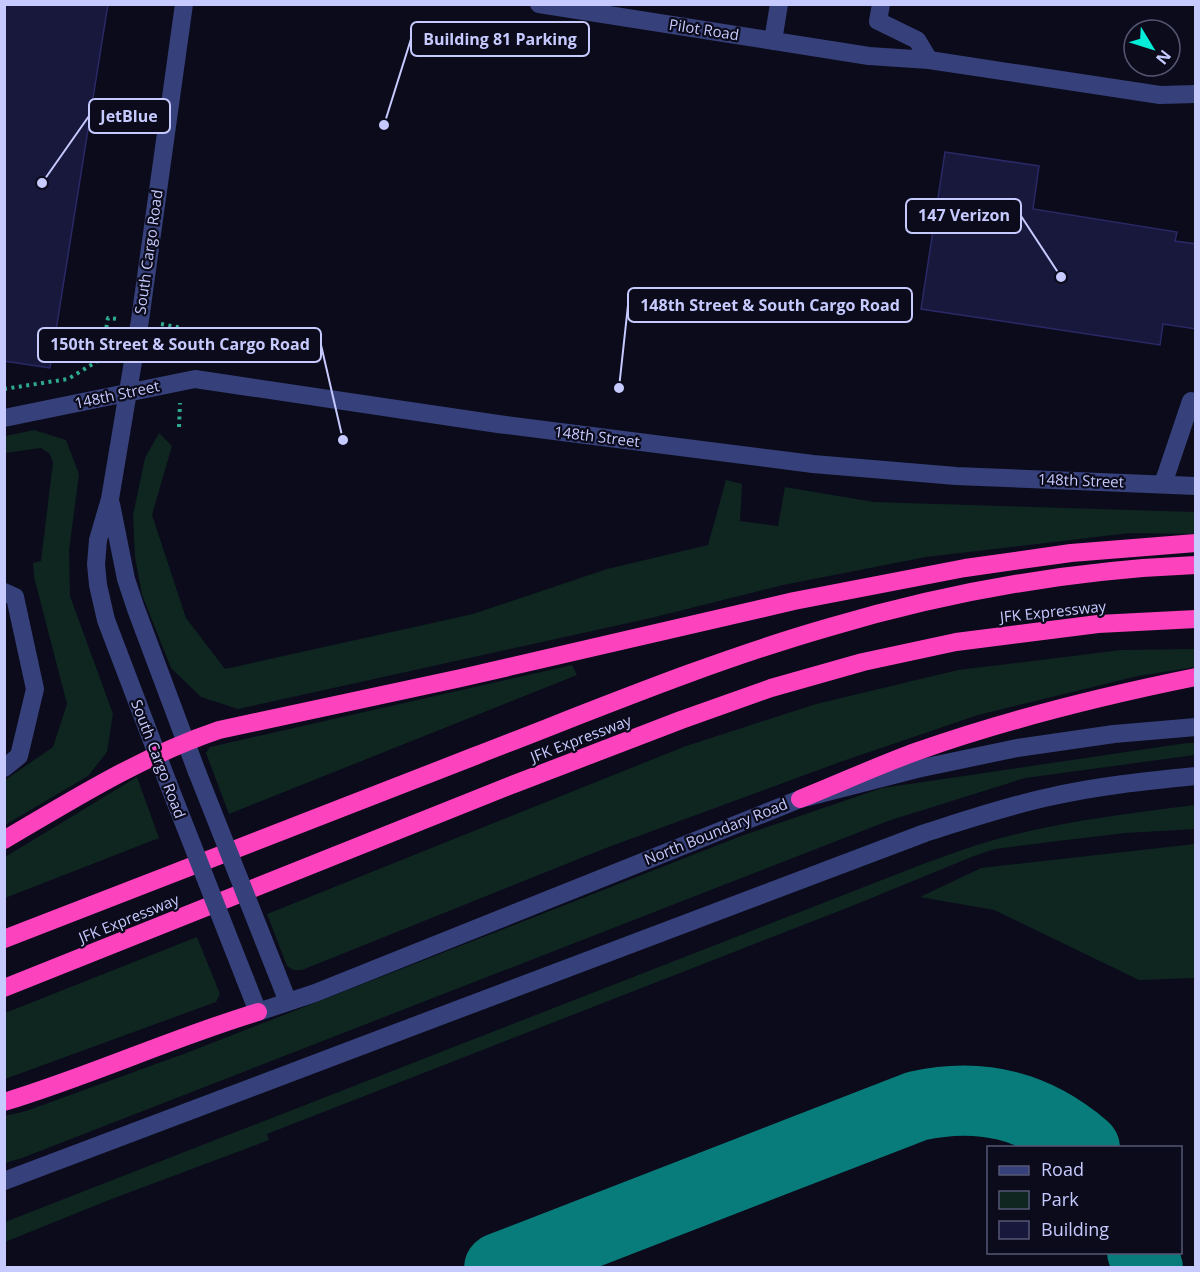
<svg xmlns="http://www.w3.org/2000/svg" width="1200" height="1272" viewBox="0 0 1200 1272" font-family="'Open Sans',sans-serif">
  <style>
    .green { fill: #0e2520 }
    .lines { fill: none; stroke-linecap: round; stroke-linejoin: round }
    .taxiway { stroke: #077c7a; stroke-width: 70 }
    .building { fill: #18173c; stroke: #2a2967; stroke-width: 1.5 }
    .path { stroke: #2dab8c; stroke-width: 4; stroke-dasharray: 3 4.5; stroke-linecap: butt }
    .minor { stroke: #36407a; stroke-width: 18 }
    .highway { stroke: #fd42be; stroke-width: 18 }
    .minor-bridge { stroke: #36407a; stroke-width: 18 }
    .labels { text-anchor: middle; stroke-width: 4.5; stroke-linejoin: round; paint-order: stroke }
    .street-label { font-size: 15px; fill: #c6cafe; stroke: #0b0b1b }
    .leader { fill: none; stroke: #c6cafe; stroke-width: 2 }
    .callout-dot { fill: #c6cafe; stroke: #0b0b1b; stroke-width: 2 }
    .callout { fill: #0b0b1b; stroke: #c6cafe; stroke-width: 2 }
    .callout-label { font-size: 16px; text-anchor: middle; font-weight: bold; fill: #c6cafe }
  </style>
  <rect width="100%" height="100%" fill="#0b0b1b"/>
  <path class="green" d="M34,430L66,440L79,474L69,551L70,596L113,714L107,752L88,776L5,825V780L53,747L67,704L34,577L33,563L41,561L53,462L49,453L41,448L5,453V436Z
    M159,433L172,446L152,515L186,618L225,669L473,614L607,569L708,545L726,480L742,484L740,521L778,526L785,487L874,502L1195,512V534L1130,533L926,557L783,585L651,618L238,709L201,697L171,668L142,595L135,557L133,515L145,458Z
    M1195,649V667L1138,676L978,715L843,761L606,848L302,970H293L287,966L267,914L686,746L816,704L958,670L1121,650Z
    M572,665L577,675L229,814L206,753L210,747Z
    M1187,743H1195V755L1025,778L888,821L22,1158L5,1163L4,1116L26,1111L189,1052L741,836L882,788Z
    M137,777L159,838L5,898V857Z
    M1195,805V829L1126,833L1066,840L995,849L974,856L852,906L267,1134L269,1140L109,1200L5,1242V1222L905,871C936,859 968,847 1001,838C1065,821 1130,813 1195,805Z
    M1195,844V978L1139,980L994,910L920,897L981,868Z
    M197,937L220,994L216,1002L5,1079V1013Z"/>
  <g class="lines">
    <path class="taxiway" d="M1142,1252L1148,1268
      M499,1268L917,1106C980,1092 1035,1105 1085,1148"/>
  </g>
  <path class="building" d="M4,4H108L50,368L4,361Z
    M945,152L1039,166L1033,209L1177,232L1175,241L1196,244V329L1163,324L1160,345L921,309Z"/>
  <g class="lines">
    <path class="path" d="M161,324L182,328L181,360
      M4,389L68,379L101,359L108,318L118,319
      M179,427L180,403"/>
    <path class="minor" d="M539,4L869,56L929,60L1160,95L1196,94
      M881,4L878,21L917,40L929,60
      M773,41L779,4
      M4,418L195,379L498,424L813,464L956,476L1196,486
      M1163,484L1191,401
      M111,504L126,579L136,609L197,772
      M4,592L15,597L35,689L19,756L4,768
      M168,783L106,620L98,585L96,564L98,540L110,499L140,320L184,4
      M275,969L288,1002
      M245,979L258,1012L315,993L800,799L917,769L1017,748L1114,734L1196,727
      M4,1181L925,833C966,820 1007,806 1049,797C1097,786 1146,781 1196,776"/>
    <path class="highway" d="M800,799C840,783 879,765 918,751C1009,719 1102,696 1196,677
      M4,840C74,799 142,756 219,730L461,678L794,601L965,568L1071,553L1196,543
      M4,939C161,878 318,818 475,756C592,711 708,662 830,627C948,592 1072,570 1196,565
      M4,988L504,788L681,720L771,688L863,662L956,642L1098,624L1196,619
      M4,1102C90,1076 172,1038 258,1012"/>
    <path class="minor-bridge" d="M197,772L275,969
      M168,783L245,979"/>
  </g>
  <g class="labels">
    <g class="street-label">
      <text transform="translate(704 30) rotate(9)" y="5">Pilot Road</text>
      <text transform="translate(149 252) rotate(-82)" y="5">South Cargo Road</text>
      <text transform="translate(117 395) rotate(-12)" y="5">148th Street</text>
      <text transform="translate(597 437) rotate(7)" y="5">148th Street</text>
      <text transform="translate(1081 481) rotate(2)" y="5">148th Street</text>
      <text transform="translate(1053 612) rotate(-6)" y="5">JFK Expressway</text>
      <text transform="translate(581 739) rotate(-21)" y="5">JFK Expressway</text>
      <text transform="translate(158 759) rotate(69)" y="5">South Cargo Road</text>
      <text transform="translate(716 832) rotate(-22)" y="5">North Boundary Road</text>
      <text transform="translate(129 919) rotate(-22)" y="5">JFK Expressway</text>
    </g>
  </g>
  <path class="leader" d="M384 125L411 39M42 183L89 116M1061 277L1021 216M619 388L628 305M343 440L321 345"/>
  <g class="callout-dot">
    <circle cx="384" cy="125" r="6"/>
    <circle cx="42" cy="183" r="6"/>
    <circle cx="1061" cy="277" r="6"/>
    <circle cx="619" cy="388" r="6"/>
    <circle cx="343" cy="440" r="6"/>
  </g>
  <g class="callout">
    <rect x="411" y="22" width="178" height="34" rx="6"/>
    <rect x="89" y="99" width="81" height="34" rx="6"/>
    <rect x="906" y="199" width="115" height="34" rx="6"/>
    <rect x="628" y="288" width="284" height="34" rx="6"/>
    <rect x="38" y="328" width="283" height="34" rx="6"/>
  </g>
  <g class="callout-label">
    <text x="500" y="45">Building 81 Parking</text>
    <text x="129" y="122">JetBlue</text>
    <text x="964" y="221">147 Verizon</text>
    <text x="770" y="311">148th Street &amp; South Cargo Road</text>
    <text x="180" y="350">150th Street &amp; South Cargo Road</text>
  </g>
  <rect width="1200" height="1272" fill="none" stroke="#c6cafe" stroke-width="12"/>
  <rect x="987" y="1146" width="195" height="108" fill="#0b0b1b" stroke="#565776" stroke-width="1.5"/>
  <rect x="999" y="1166" width="30" height="9" fill="#36407a" stroke="#565776" stroke-width="1.5"/>
  <text x="1041" y="1176" font-size="18" fill="#c6cafe">Road</text>
  <rect x="999" y="1191" width="30" height="18" fill="#0e2520" stroke="#565776" stroke-width="1.5"/>
  <text x="1041" y="1206" font-size="18" fill="#c6cafe">Park</text>
  <rect x="999" y="1221" width="30" height="18" fill="#18173c" stroke="#565776" stroke-width="1.5"/>
  <text x="1041" y="1236" font-size="18" fill="#c6cafe">Building</text>
  <g transform="translate(1152 48) rotate(128)"><circle r="28" fill="#0b0b1b" stroke="#565776" stroke-width="1.5"/>
  <path d="M0-4.5L10 22L0 15L-10 22Z" fill="#03edd9"/>
  <text y="-9" font-size="16" font-weight="bold" text-anchor="middle" fill="#c6cafe">N</text>
  </g>
</svg>
